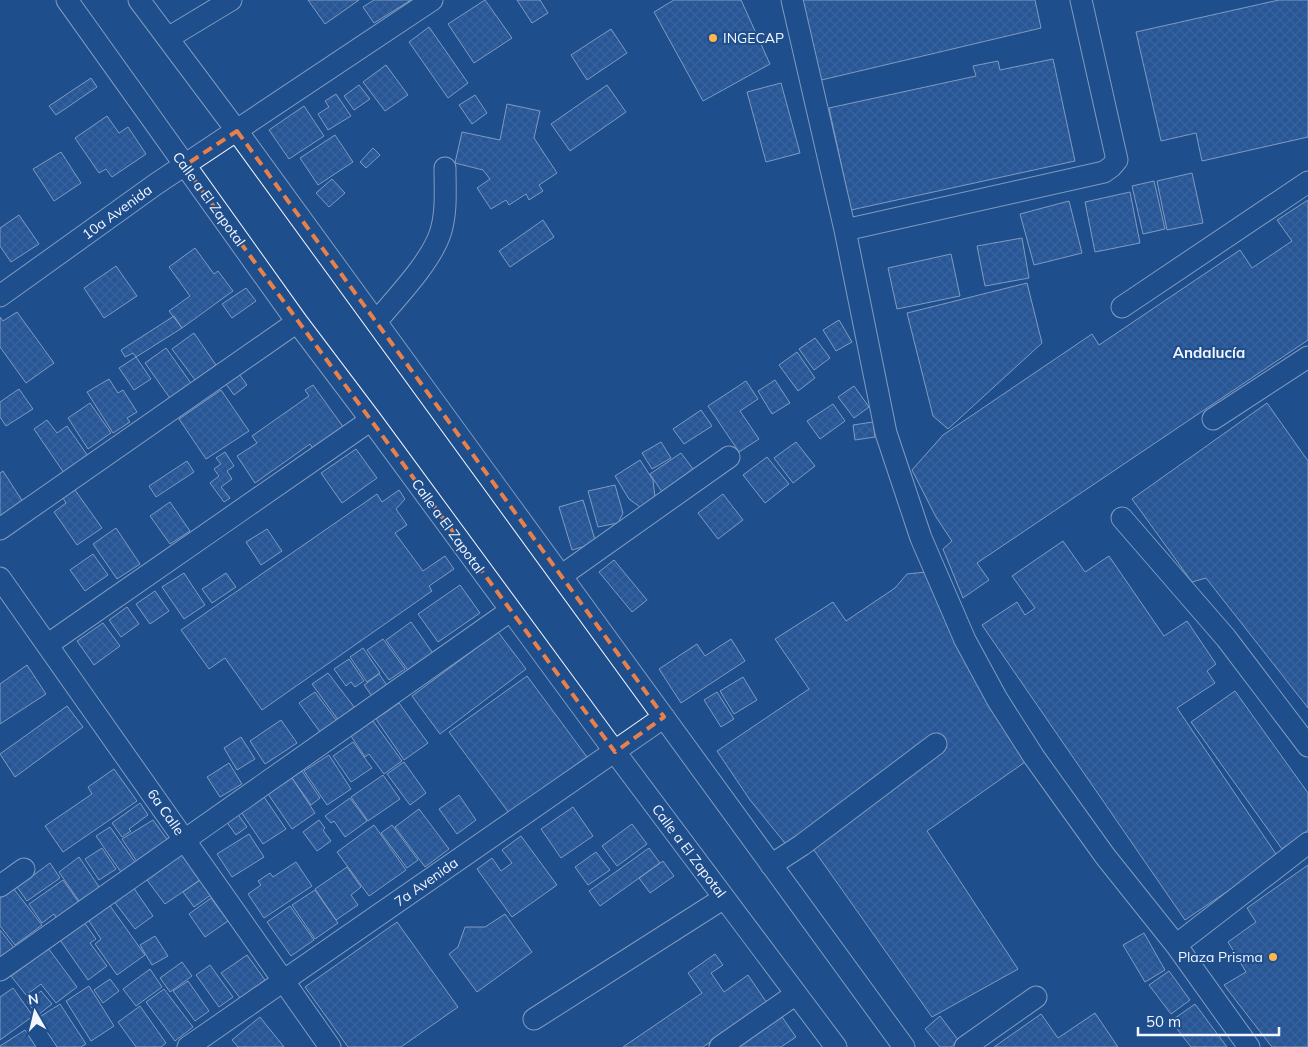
<svg xmlns="http://www.w3.org/2000/svg" width="1308" height="1047" viewBox="0 0 1308 1047" font-family="Mulish,sans-serif">
  <style>
    .building { fill: url(#building-cross-hatch); stroke: #f2f6ff }
    .lines { fill: none; stroke-linecap: round; stroke-linejoin: round }
    .minor-casing { stroke: #f2f6ff; stroke-width: 23 }
    .minor { stroke: #1f4e8c; stroke-width: 21 }
    .marked { fill: none; stroke: #ea8049; stroke-width: 4; stroke-dasharray: 10 6; stroke-linejoin: round }
    .poi-dot { fill: #ffb74d; stroke: #1f4e8c; stroke-width: 2 }
    .labels { text-anchor: middle; stroke-width: 4; stroke-linejoin: round; paint-order: stroke }
    .poi-label { font-size: 14px; fill: #f2f6ff; stroke: #1f4e8c; text-anchor: start }
    .street-label { font-size: 14px; fill: #f2f6ff; stroke: #1f4e8c }
    .neighbourhood-label { font-size: 15px; font-weight: bold; fill: #f2f6ff; stroke: #1f4e8c }
  </style>
  <defs>
    <pattern id="building-cross-hatch" width="8" height="8" patternUnits="userSpaceOnUse" patternTransform="scale(1.25)"><rect width="8" height="8" fill="#3563a3"/><path d="M0 0l8 8M0 8l8-8" fill="none" stroke="#537ab1"/></pattern>
  </defs>
  <rect width="100%" height="100%" fill="#1f4e8c"/>
  <path class="building" d="M308,0H359L325,24Z
    M374,0H411L374,23L363,7Z
    M485,0L512,38L474,63L448,24Z
    M517,0H540L548,13L532,23Z
    M674,0H741L770,64L703,101L654,12Z
    M793,0H1035L1041,28L813,82Z
    M1279,0H1308V137L1202,161L1196,133L1161,141L1136,32Z
    M429,27L468,83L448,98L409,42Z
    M611,29L627,53L587,80L571,55Z
    M1053,59L1075,161L851,210L829,108L976,76L973,66L998,61L1000,70Z
    M386,65L408,95L385,111L363,82Z
    M91,78L97,87L56,115L49,106Z
    M781,83L800,153L766,162L747,92Z
    M359,85L370,99L354,110L344,96Z
    M607,85L626,112L570,151L551,124Z
    M336,94L351,116L328,130L318,114L329,107L325,101Z
    M475,95L487,113L472,124L459,105Z
    M507,104L540,111L534,138L557,173L539,185L543,191L529,200L526,194L509,205L506,200L491,209L477,188L490,179L483,170L455,163L462,132L500,140Z
    M304,106L324,136L289,159L269,130Z
    M107,116L119,133L128,127L146,154L112,177L106,169L99,173L75,138Z
    M335,135L353,162L318,185L300,158Z
    M373,148L380,155L366,168L360,162Z
    M61,152L81,183L54,201L33,169Z
    M1192,173L1203,223L1167,230L1157,181Z
    M332,179L345,193L329,207L316,193Z
    M1154,181L1165,229L1143,234L1132,186Z
    M1130,192L1140,243L1095,252L1085,202Z
    M1308,200V340L977,563L989,580L963,598L943,549L952,541L936,517L912,470L943,435L1092,334L1099,345L1240,250L1252,268L1292,241L1277,220Z
    M1069,201L1082,253L1034,265L1020,214Z
    M19,215L39,244L11,262L0,246V228Z
    M543,220L554,237L510,267L499,251Z
    M1022,238L1029,278L985,286L977,246Z
    M195,248L214,274L218,271L233,291L182,328L169,311L190,296L169,267Z
    M951,254L960,296L897,309L888,268Z
    M116,266L137,296L104,318L84,288Z
    M1027,283L1042,343L948,429L933,416L907,313Z
    M246,288L256,301L232,318L222,304Z
    M17,312L54,363L26,383L0,347V317L3,321Z
    M174,316L182,328L136,357L133,353L125,357L121,350Z
    M839,320L852,342L836,351L823,330Z
    M194,333L216,365L195,380L172,349Z
    M815,338L830,358L814,370L799,349Z
    M166,348L193,386L172,401L145,363Z
    M797,352L815,378L798,391L779,365Z
    M136,357L151,379L134,390L119,368Z
    M239,374L247,385L234,395L226,384Z
    M109,379L118,393L123,390L137,412L127,418L130,422L113,433L87,392Z
    M775,380L790,403L772,414L758,391Z
    M746,381L758,399L740,411L759,439L739,452L708,406Z
    M313,385L344,428L314,450L310,444L255,483L237,456L257,443L252,436L309,396L305,390Z
    M854,386L869,407L854,418L838,397Z
    M19,389L33,409L6,426L0,417V402Z
    M221,390L249,431L206,459L179,419Z
    M90,403L111,433L88,449L68,418Z
    M1267,403L1308,461V708L1206,578L1192,582L1132,499Z
    M833,404L845,421L820,439L807,421Z
    M701,410L712,426L684,444L673,429Z
    M47,420L57,433L67,426L88,456L64,473L34,429Z
    M873,422L875,437L855,440L853,425Z
    M661,442L671,458L652,469L642,453Z
    M796,442L815,466L793,483L774,458Z
    M356,449L377,478L342,503L321,473Z
    M225,452L234,466L227,471L232,479L221,487L230,498L224,502L210,483L219,476L214,469L221,464L216,458Z
    M681,453L696,473L664,495L650,474Z
    M767,457L789,484L765,503L743,475Z
    M640,460L653,480L655,497L640,507L629,499L615,476Z
    M187,461L194,472L156,497L149,486Z
    M3,471L23,502L0,517V473Z
    M615,485L623,513L618,523L598,527L588,491Z
    M75,490L102,528L77,545L54,512L66,503L63,498Z
    M399,490L405,499L396,509L407,525L395,533L423,571L445,556L454,569L429,586L432,591L262,710L225,658L209,669L181,630L377,494L382,502Z
    M723,494L743,520L718,539L698,513Z
    M583,500L596,543L572,550L559,507Z
    M170,502L190,531L170,544L150,516Z
    M116,528L140,564L117,579L93,544Z
    M267,529L282,551L261,565L246,542Z
    M1063,541L1085,572L1109,556L1164,636L1187,621L1216,664L1207,671L1215,683L1177,708L1278,857L1185,920L982,625L1017,602L1025,615L1035,608L1012,576Z
    M93,554L108,575L85,591L70,570Z
    M614,560L647,600L632,612L599,572Z
    M926,572L1025,762L927,831L1018,969L932,1017L804,836L789,848L750,800L717,751L809,689L775,639L833,602L846,621L895,588L907,574Z
    M184,573L205,605L184,619L162,587Z
    M226,573L236,587L212,603L202,589Z
    M460,585L480,613L438,642L418,614Z
    M155,591L169,611L150,624L136,604Z
    M127,607L139,624L121,637L109,620Z
    M411,622L437,659L412,676L386,640Z
    M103,623L120,646L94,665L77,641Z
    M498,632L526,669L440,734L412,696Z
    M383,639L405,669L389,680L367,650Z
    M731,639L745,661L681,703L659,669L697,644L705,656Z
    M363,648L380,673L367,682L350,657Z
    M349,659L364,681L355,687L351,682L346,686L334,669Z
    M27,665L46,694L0,724V684Z
    M328,673L358,712L341,724L312,684Z
    M379,674L389,688L374,699L364,685Z
    M527,676L587,757L509,813L449,732Z
    M743,677L757,700L734,714L720,691Z
    M1235,691L1308,793V830L1282,849L1191,722Z
    M315,692L339,724L323,736L299,703Z
    M717,692L734,719L721,727L704,700Z
    M399,703L428,743L404,760L376,719Z
    M67,706L83,727L15,777L0,754Z
    M281,720L297,743L265,764L250,741Z
    M373,721L402,761L384,774L369,754L365,757L351,736Z
    M241,737L255,759L237,770L224,748Z
    M353,742L372,768L351,782L333,756Z
    M329,755L351,789L327,805L304,771Z
    M404,762L426,793L410,805L387,774Z
    M229,763L242,784L220,797L207,777Z
    M114,769L137,801L63,852L45,826L92,794L88,787Z
    M302,771L320,798L311,805L292,778Z
    M383,775L400,799L368,821L351,797Z
    M292,778L315,813L292,829L268,794Z
    M459,795L476,820L457,834L439,809Z
    M264,797L286,829L263,844L241,812Z
    M350,798L367,821L345,837L334,821L331,823L325,816Z
    M140,803L148,815L129,829L131,831L122,837L112,823Z
    M573,807L593,836L561,858L541,829Z
    M419,809L449,849L425,867L395,827Z
    M237,813L247,827L236,835L226,821Z
    M153,820L169,842L138,863L122,839Z
    M319,820L325,828L323,830L331,841L317,851L303,832Z
    M632,824L647,844L617,866L602,846Z
    M374,825L406,870L369,896L337,852Z
    M392,825L418,860L407,868L381,833Z
    M110,827L137,865L123,875L96,836Z
    M249,834L264,857L232,877L217,854Z
    M521,836L557,885L512,917L477,869L492,858L501,871L512,863L502,850Z
    M102,848L116,869L99,880L85,859Z
    M649,848L660,863L600,906L589,891Z
    M596,852L610,870L588,885L575,867Z
    M182,855L200,880L165,904L147,880Z
    M79,857L101,890L81,904L59,872Z
    M663,861L674,876L650,893L639,878Z
    M296,862L312,886L264,918L248,894L261,885L258,881L270,873L273,877Z
    M50,863L60,878L27,901L17,887Z
    M1308,865V1047H1272L1224,985L1246,972L1228,942L1256,922L1247,908Z
    M347,867L361,887L351,895L358,905L336,920L315,889Z
    M201,879L212,894L194,907L183,892Z
    M63,880L80,904L58,920L54,914L42,923L29,904Z
    M133,887L153,916L135,929L113,900Z
    M13,888L42,925L15,945L0,926V898Z
    M315,890L338,923L315,939L292,905Z
    M211,898L228,921L205,937L189,914Z
    M108,903L145,955L117,975L95,944L101,939L87,918Z
    M290,906L314,940L291,956L267,922Z
    M505,914L532,952L477,992L449,954L458,947L465,927H485Z
    M84,922L96,939L90,943L107,966L88,980L60,940Z
    M397,922L458,1007L401,1047H348L305,987Z
    M0,930L15,949L0,960Z
    M1144,933L1165,970L1145,982L1123,945Z
    M155,936L168,956L152,965L140,945Z
    M48,948L77,987L56,1003L41,984L26,995L11,976Z
    M715,954L723,965L711,973L724,992L748,975L767,1003L703,1047H623L702,993L688,973Z
    M247,955L265,980L240,998L221,973Z
    M182,962L192,976L170,992L160,978Z
    M210,965L233,997L219,1007L196,975Z
    M150,969L162,987L136,1006L123,989Z
    M1169,971L1190,1000L1171,1014L1149,985Z
    M110,979L119,991L103,1003L94,990Z
    M188,981L209,1011L195,1021L173,991Z
    M89,986L114,1026L91,1041L66,1001Z
    M13,988L33,1016L0,1040V997Z
    M164,989L193,1027L175,1041L146,1002Z
    M41,991L52,1004L38,1015L27,1002Z
    M60,1004L86,1044L81,1047H57L38,1018Z
    M1195,1004L1227,1047H1191L1171,1021Z
    M140,1006L166,1043L161,1047H136L118,1022Z
    M1095,1013L1118,1047H994L1041,1014L1058,1038Z
    M940,1016L959,1041L951,1047H940L925,1029Z
    M260,1017L284,1047H238L232,1040Z
    M782,1017L796,1037L781,1047H739Z
    M25,1030L36,1047H0V1046Z"/>
  <g class="lines">
    <g class="minor-casing">
      <path id="minor" d="M67,0L297,322L371,420L615,752L836,1047
        M139,0L237,131L904,1047
        M792,0L845,230L886,433L921,538L965,640L997,699L1034,757L1105,856L1176,945L1249,1047
        M168,38L231,0
        M845,230L1104,172L1111,167L1117,160L1081,0
        M0,296L156,184L432,0
        M1122,307L1308,182
        M376,322C396,298 430,263 440,234C447,213 445,190 445,168
        M1213,419L1308,357
        M1122,518L1226,638L1308,746
        M0,529L297,322
        M561,576L729,457
        M0,578L330,1047
        M47,645L371,420
        M771,865L802,845L936,744
        M0,886L24,869
        M1176,945L1308,843
        M0,970L510,611
        M534,1019L724,898
        M188,1047L664,717
        M720,1047L796,994
        M965,1047L1036,997"/>
    </g>
    <use href="#minor" class="minor"/>
  </g>
  <path d="M0 0H1308V1047H0ZM237,131L664,717L615,752L184,166Z" fill="#1f4e8c" fill-opacity=".55" fill-rule="evenodd"/>
  <path class="marked" d="M237,131L664,717L615,752L184,166Z"/>
  <g class="poi-dot">
    <circle cx="713" cy="38" r="5"/>
    <circle cx="1273" cy="957" r="5"/>
  </g>
  <g class="labels">
    <g class="poi-label">
      <text x="723" y="43">INGECAP</text>
      <text x="1263" y="962" text-anchor="end">Plaza Prisma</text>
    </g>
    <g class="street-label">
      <text transform="translate(209 199) rotate(54)" y="5">Calle a El Zapotal</text>
      <text transform="translate(117 212) rotate(-36)" y="5">10a Avenida</text>
      <text transform="translate(448 526) rotate(54)" y="5">Calle a El Zapotal</text>
      <text transform="translate(166 812) rotate(55)" y="5">6a Calle</text>
      <text transform="translate(689 851) rotate(53)" y="5">Calle a El Zapotal</text>
      <text transform="translate(426 882) rotate(-35)" y="5">7a Avenida</text>
    </g>
    <g class="neighbourhood-label">
      <text x="1209" y="358">Andalucía</text>
    </g>
  </g>
  <g transform="translate(35 1012) rotate(352)" stroke="#1f4e8c" stroke-width="4" paint-order="stroke">
  <path d="M0-4L9 19L0 12L-9 19Z" fill="#f2f6ff"/>
  <text y="-8" font-size="14" font-weight="bold" text-anchor="middle" fill="#f2f6ff">N</text>
  </g>
  <path d="M1138 1027v8h141v-8" fill="none" stroke="#f2f6ff" stroke-width="2.5"/>
  <text x="1146" y="1027" font-size="15" fill="#f2f6ff" stroke="#1f4e8c" stroke-width="4" paint-order="stroke">50 m</text>
</svg>
